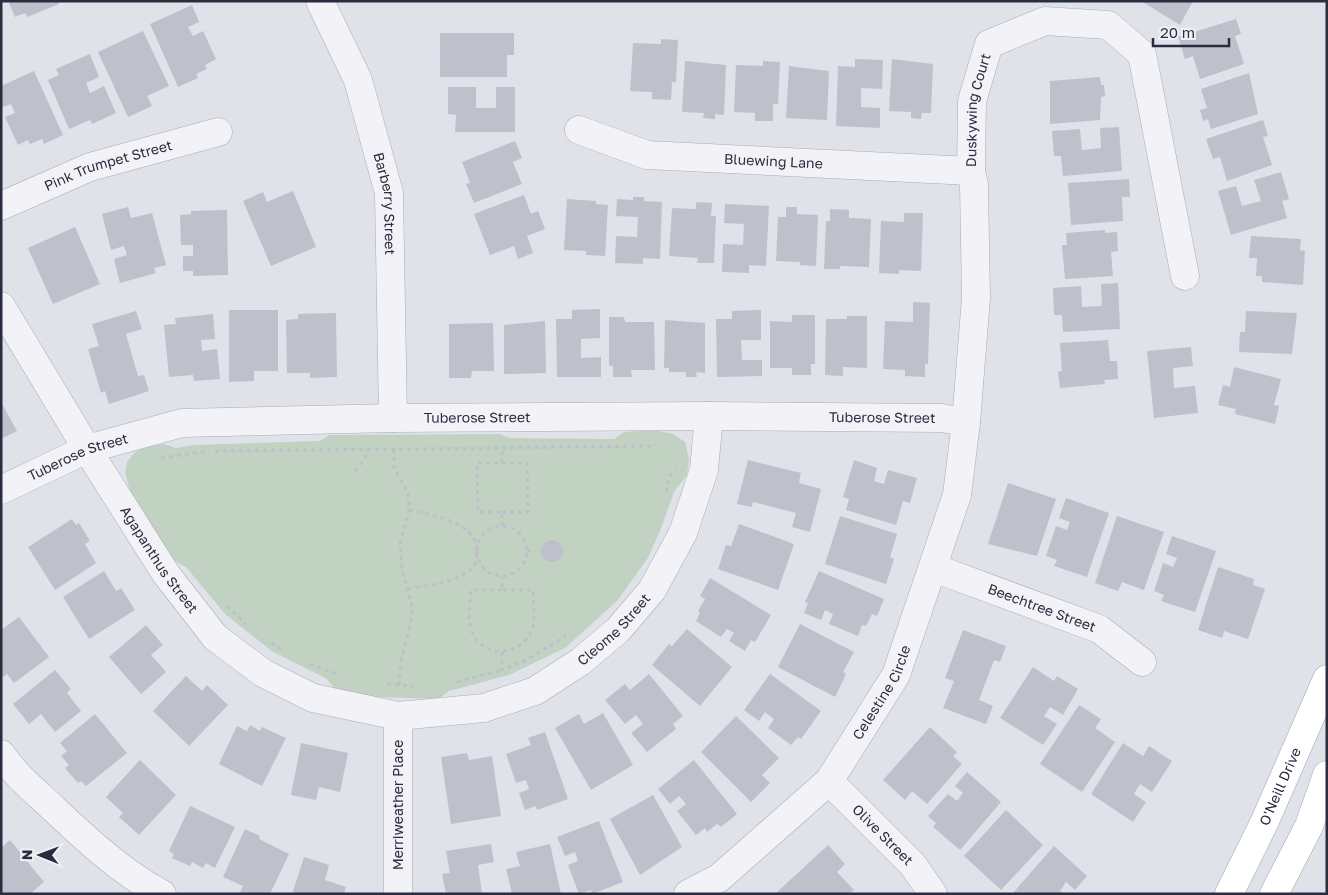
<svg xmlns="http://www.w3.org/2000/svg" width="1328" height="895" viewBox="0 0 1328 895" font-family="'Golos Text',sans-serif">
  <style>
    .green { fill: #c2d2c2 }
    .building { fill: #bec0cb }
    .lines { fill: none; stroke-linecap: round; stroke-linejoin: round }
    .minor-casing { stroke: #a9abb6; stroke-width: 29 }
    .major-casing { stroke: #a0a3b4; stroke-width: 29 }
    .path { stroke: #bfbfc7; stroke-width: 3; stroke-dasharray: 4 4; stroke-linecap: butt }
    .minor { stroke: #f3f3f7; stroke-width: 28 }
    .major { stroke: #fff; stroke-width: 28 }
    .labels { text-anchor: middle; stroke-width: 4.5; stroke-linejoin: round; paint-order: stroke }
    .street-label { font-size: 14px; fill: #2a2c3f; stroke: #f0f1f6 }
  </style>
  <rect width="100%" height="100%" fill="#e0e2e9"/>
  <path class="green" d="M654,430L673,434L685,442L689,459L687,475L674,492L662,526L648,558L617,601L565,648L509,675L449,691L438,699L377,697L334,688L327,679L273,652L226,615L186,567L174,561L132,497L125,473L127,462L135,452L145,447L164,444L176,448L194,445L320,441L329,435L500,434L509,438L614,439L624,432Z"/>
  <path class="building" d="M14,1H58L59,4L27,17L25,13L15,17L9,3Z
    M1141,1H1193L1180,25Z
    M192,5L199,22L188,27L193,36L203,31L216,59L205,65L207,69L196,74L198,78L178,87L150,24Z
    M1236,19L1241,34L1235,36L1244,64L1200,79L1193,56L1185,59L1178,37Z
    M143,31L169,86L147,96L152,106L128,117L98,52Z
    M440,33H514V55H507V77H440Z
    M661,39L678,40L676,82H672L671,100L652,99V92L630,91L633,43L661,44Z
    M90,54L99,77L86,83L90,93L104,86L116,113L92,124L90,120L69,129L48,80L59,75L56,69Z
    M855,59L883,60L882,89L861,88V107L880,108V128L836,126L838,66L855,67Z
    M892,59L933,64L931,113H922L921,119L911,118V112L889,111Z
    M685,61L726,65L724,115L715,114V119L703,118L704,113L682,112Z
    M763,61L780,62L778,104H773V121H755V113L734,112L736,65L763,66Z
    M789,66L829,71L827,120L786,118Z
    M34,71L63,135L44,144L42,139L30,144L28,140L18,145L5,117L15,113L11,104L1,108V86Z
    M1249,73L1258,114L1211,129L1208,119L1203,121L1200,110L1207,108L1201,89Z
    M1100,77L1101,85H1104L1105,96L1101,97L1100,120L1050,124V81Z
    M448,87H476V108H496V87H515V132H455L456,115L448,114Z
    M1263,120L1268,136L1263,137L1272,165L1227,181L1220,157L1213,159L1206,139Z
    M1119,127L1122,171L1063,176L1061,156H1054L1052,131L1080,129L1082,150L1101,148L1100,128Z
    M515,141L522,158L513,162L522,184L474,203L466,184L470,183L462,162Z
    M1281,172L1289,199L1282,201L1287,218L1231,235L1218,191L1236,186L1242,206L1261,201L1254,180Z
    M1129,179L1130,197H1122L1123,221L1071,225L1068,183Z
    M293,191L316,247L271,266L243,201L263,192L267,202Z
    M524,195L531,214L538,211L545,229L527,236L533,253L518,259L514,246L490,255L474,214Z
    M633,197H644V201L662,202L660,259L643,258V264L615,263L616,236L637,237L638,217L616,216L617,199L633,200Z
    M567,199L596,201V204L608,205L605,256L586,255V251L564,250Z
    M696,202L712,203L711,216H716L714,263H697L698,258L669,256L672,208L696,209Z
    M725,204L769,206L766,266L749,265V273L722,272L723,244L743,245L744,224L724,223Z
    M128,207L131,218L152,213L166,265L154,268L156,273L120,283L114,259L127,255L124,246L111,250L102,214Z
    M786,207H797V214L818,215L816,266L800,265V262L776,261L778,217H786Z
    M830,209L849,210V218L871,219L869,267L840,266V269H824L826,221H830Z
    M227,210L228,275L193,276V271H183V256H193V245H181L180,215L191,214V211Z
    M904,213H923L921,271L899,270V274L879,273L881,221L904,222Z
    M75,227L100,284L53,304L28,248Z
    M1105,230V233L1117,232L1118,251L1111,252L1113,276L1065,279L1062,245H1067L1066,233Z
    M1251,236L1301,239L1300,250L1305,251L1303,285L1262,282V276H1256L1257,258H1249Z
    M1118,283L1120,329L1063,332L1062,315H1054L1053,288L1081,286L1082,307L1102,306L1101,284Z
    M913,302L930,303L928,364H925V377L905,376V370L883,369L885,321L913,322Z
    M600,309V338L581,339V358L601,357V377H557L556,319H572V310Z
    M229,310H278V371H254V381L229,382Z
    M761,310V340H741L742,360H762V376L717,377L716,319H732V311Z
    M136,311L142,329L126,334L138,376L144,375L149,391L109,404L105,391L101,393L88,349L99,346L92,324Z
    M1246,311L1297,313L1292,354L1239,352L1240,332H1245Z
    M336,313L337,377L310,378V373H287L286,320L298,319V314Z
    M213,314L215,339L201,340L202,351L217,349L220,379L194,381L193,375L169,377L164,325L176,324L175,318Z
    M792,315H815V364H811V375H792V368H770V321L792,322Z
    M847,316H867V368L843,367V376L825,375L826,319H847Z
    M609,317H624L625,322H654L655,370H631L632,377H613V366H609Z
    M665,320L705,323V373L696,372L697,377H686V372H669V368H664Z
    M545,321L546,373L504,374V325Z
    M493,323L494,371H472L471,378H449V324Z
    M1108,340L1110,361H1117L1118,379L1104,380L1105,384L1060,388L1058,372L1062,371L1060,343Z
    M1191,347L1193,366L1173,368L1174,388L1195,386L1198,413L1154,418L1147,351Z
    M1234,367L1281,379L1274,405L1279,406L1275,424L1235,414L1236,409L1218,405L1223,385L1230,387Z
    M1,402L17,431L1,439Z
    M748,460L801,473L799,483L821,489L810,532L792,527L796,513L753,502L752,507L737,504Z
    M854,460L877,468L874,481L884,484L888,470L917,478L910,503L903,501L896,525L846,510L849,499L843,497Z
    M1008,483L1056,499L1037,556L988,544Z
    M1066,498L1109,513L1087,577L1054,566L1057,560L1046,556L1056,526L1067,530L1070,522L1059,518Z
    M840,516L897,534L890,557L894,559L886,584L825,564Z
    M1117,516L1164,532L1144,590L1122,582L1118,591L1095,583Z
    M72,519L76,525L79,523L90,541L85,544L96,563L55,590L28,547Z
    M739,524L794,544L778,590L718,569L726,545L731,546Z
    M1172,536L1216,551L1195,612L1161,601L1164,595L1154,591L1163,563L1173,567L1177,558L1166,554Z
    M541 551a11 11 0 1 1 22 0a11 11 0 1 1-22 0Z
    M1218,567L1254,579L1253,585L1265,589L1248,639L1224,631L1222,638L1198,630Z
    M104,571L116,591L121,588L135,610L89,639L63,597Z
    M819,571L884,599L877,616L872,614L866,626L862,625L858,636L829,624L833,614L825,610L821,620L804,613L808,603L805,602Z
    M710,578L771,615L755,642L751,640L745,651L729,641L734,633L727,629L721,637L696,621L700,613L698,611L705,599L700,596Z
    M19,617L49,657L14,683L7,674L1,679V630Z
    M800,624L854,652L843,672L846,674L835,697L778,667Z
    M146,625L163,645L151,655L166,672L141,694L109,657Z
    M687,629L732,667L700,706L652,665L669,644L672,646Z
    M963,630L1006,646L1000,662L994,660L979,700L993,706L986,724L943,708L954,681L945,678Z
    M1033,667L1054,681L1057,676L1078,689L1063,715L1050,707L1044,716L1057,724L1043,745L1000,718Z
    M55,670L71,689L67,693L81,711L55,732L41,714L29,724L13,704Z
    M649,674L683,716L673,724L676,729L647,752L631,733L643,724L636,715L625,724L605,700L625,684L630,690Z
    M770,674L821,711L801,739L798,737L791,745L768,728L774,719L765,712L759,721L744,710Z
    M186,676L202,691L207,685L228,705L189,746L153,711Z
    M1079,705L1101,719L1095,728L1115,742L1082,792L1040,764Z
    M603,713L633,765L591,790L555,728L579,714L584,724Z
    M95,714L127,753L86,786L81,781L78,783L65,768L69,765L61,756L67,751L60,743Z
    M736,716L779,758L762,775L770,783L751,802L701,752Z
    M250,725L260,731L262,727L286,738L262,786L219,764L237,726L247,731Z
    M930,727L957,752L953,756L962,764L927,804L912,791L905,800L883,780Z
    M545,732L568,799L537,810L536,806L525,810L519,793L529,789L526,780L516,783L506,754L531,745L528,738Z
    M301,743L348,753L340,792L319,787L316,800L291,795Z
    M1123,743L1143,756L1149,746L1172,761L1152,792L1140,784L1134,794L1146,802L1133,822L1091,794Z
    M467,753L469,760L492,756L501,816L451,824L441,757Z
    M140,760L176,795L139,835L119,817L123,813L106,797Z
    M694,760L737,814L721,827L717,824L707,832L705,828L696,835L677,811L686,804L679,796L670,804L658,789Z
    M967,772L1001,802L960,850L933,827L936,823L928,816L948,794L957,801L963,793L955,786Z
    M653,795L682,847L640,875L610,819Z
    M190,806L235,827L215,868L206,863L203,868L192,862L190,866L172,858L174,854L169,851Z
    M1006,810L1043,845L1001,890L964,856Z
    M599,821L623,882L592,894L591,890L579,894L568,865L578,861L575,852L565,856L557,837Z
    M245,829L260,836L259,839L289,854L270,894H244L240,892L243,886L223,877Z
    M10,840L44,882L30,894H1V848Z
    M491,844L494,862L478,865L482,894H446L442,874L450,873L446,851Z
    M550,844L561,894H512L506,869L520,866L516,852Z
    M828,845L845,864L837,872L854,890L849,894H775Z
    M1054,846L1087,876L1075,890L1066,882L1060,891L1063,894H1012Z
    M304,857L329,865L325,880L346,887L344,894H292Z"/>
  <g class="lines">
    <g class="minor-casing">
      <g id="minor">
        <path id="s1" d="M320,1L358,80L389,193L393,418"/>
        <path id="s2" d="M579,130L647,155L971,171"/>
        <path id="s3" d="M1,206L90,167L218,132"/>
        <path id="s4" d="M1,306L87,449L166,574L215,637L263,673L313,698L398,716L484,708L535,691L580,662L618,630L652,590L683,533L704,470L709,416"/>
        <path id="s5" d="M1,490L87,449L182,423L393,418L709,416L941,418L966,422"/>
        <path id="s6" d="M934,568L1099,629L1142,662"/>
        <path d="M1,754C16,776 35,791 54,809C87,840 121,872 162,894"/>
        <path id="s7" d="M829,781L913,865L933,894"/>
        <path d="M398,894V716"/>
        <path id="s8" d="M688,894L719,878L829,781L896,675L957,495L966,422L976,298L974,185L971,171L972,101L989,44L1045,21L1108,25L1142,54L1185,276"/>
      </g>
    </g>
    <g class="major-casing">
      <g id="major">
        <path id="s9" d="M1229,894L1265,821L1327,679"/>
        <path d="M1274,894L1309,826L1327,775"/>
      </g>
    </g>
    <path class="path" d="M394,449V468L408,492L409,510L400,544L402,569L412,607L411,623L401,660L399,685
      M215,451L502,448
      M161,458L209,451
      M502,463V448L652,446L656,444
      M355,471L366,457L367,449
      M666,492L670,476L676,469
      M502,526V512H478L477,463H527L528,512H502
      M477 551a25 25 0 1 1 50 0a25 25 0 1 1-50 0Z
      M527,551H536
      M408,589C428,585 458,583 473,567C477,562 477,555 477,549C476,522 429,514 409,510
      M502,590H471C470,603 467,620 472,632C484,660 523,656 532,629C536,618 533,602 533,590H502V576
      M227,606L246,624
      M271,643L284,651
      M502,652V670L526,660L566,636
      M310,664L337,674
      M457,682L502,670
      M387,684L413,686"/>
    <use href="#minor" class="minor"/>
    <use href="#major" class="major"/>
  </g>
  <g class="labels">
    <g class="street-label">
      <text dy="5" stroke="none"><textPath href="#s8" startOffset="884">Duskywing Court</textPath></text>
      <text dy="5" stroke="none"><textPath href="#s2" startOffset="199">Bluewing Lane</textPath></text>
      <text dy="5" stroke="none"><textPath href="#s3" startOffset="115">Pink Trumpet Street</textPath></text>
      <text dy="5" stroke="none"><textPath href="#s1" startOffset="215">Barberry Street</textPath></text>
      <text dy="5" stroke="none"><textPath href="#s5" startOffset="489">Tuberose Street</textPath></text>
      <text dy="5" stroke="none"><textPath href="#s5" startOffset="894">Tuberose Street</textPath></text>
      <text dy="5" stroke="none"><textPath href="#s5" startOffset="84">Tuberose Street</textPath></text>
      <text dy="5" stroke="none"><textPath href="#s4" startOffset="299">Agapanthus Street</textPath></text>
      <text dy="5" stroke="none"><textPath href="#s6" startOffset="115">Beechtree Street</textPath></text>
      <text dy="5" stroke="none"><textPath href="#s4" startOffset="838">Cleome Street</textPath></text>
      <text dy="5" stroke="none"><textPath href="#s8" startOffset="285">Celestine Circle</textPath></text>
      <text dy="5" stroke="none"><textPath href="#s9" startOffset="119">O'Neill Drive</textPath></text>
      <text transform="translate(398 805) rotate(-90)" y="5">Merriweather Place</text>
      <text dy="5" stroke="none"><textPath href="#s7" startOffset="76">Olive Street</textPath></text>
    </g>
  </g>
  <rect width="1328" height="895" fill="none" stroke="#2a2c3f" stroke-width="5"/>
  <g transform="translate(40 855) rotate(271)" stroke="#f0f1f6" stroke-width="4" paint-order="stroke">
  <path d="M0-4L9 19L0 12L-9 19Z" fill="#2a2c3f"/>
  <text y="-8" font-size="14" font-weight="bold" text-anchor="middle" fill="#2a2c3f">N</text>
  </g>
  <path d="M1153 38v8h76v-8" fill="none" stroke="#2a2c3f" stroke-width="2.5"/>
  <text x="1160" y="38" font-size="15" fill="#2a2c3f" stroke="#f0f1f6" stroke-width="4" paint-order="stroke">20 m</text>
</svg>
